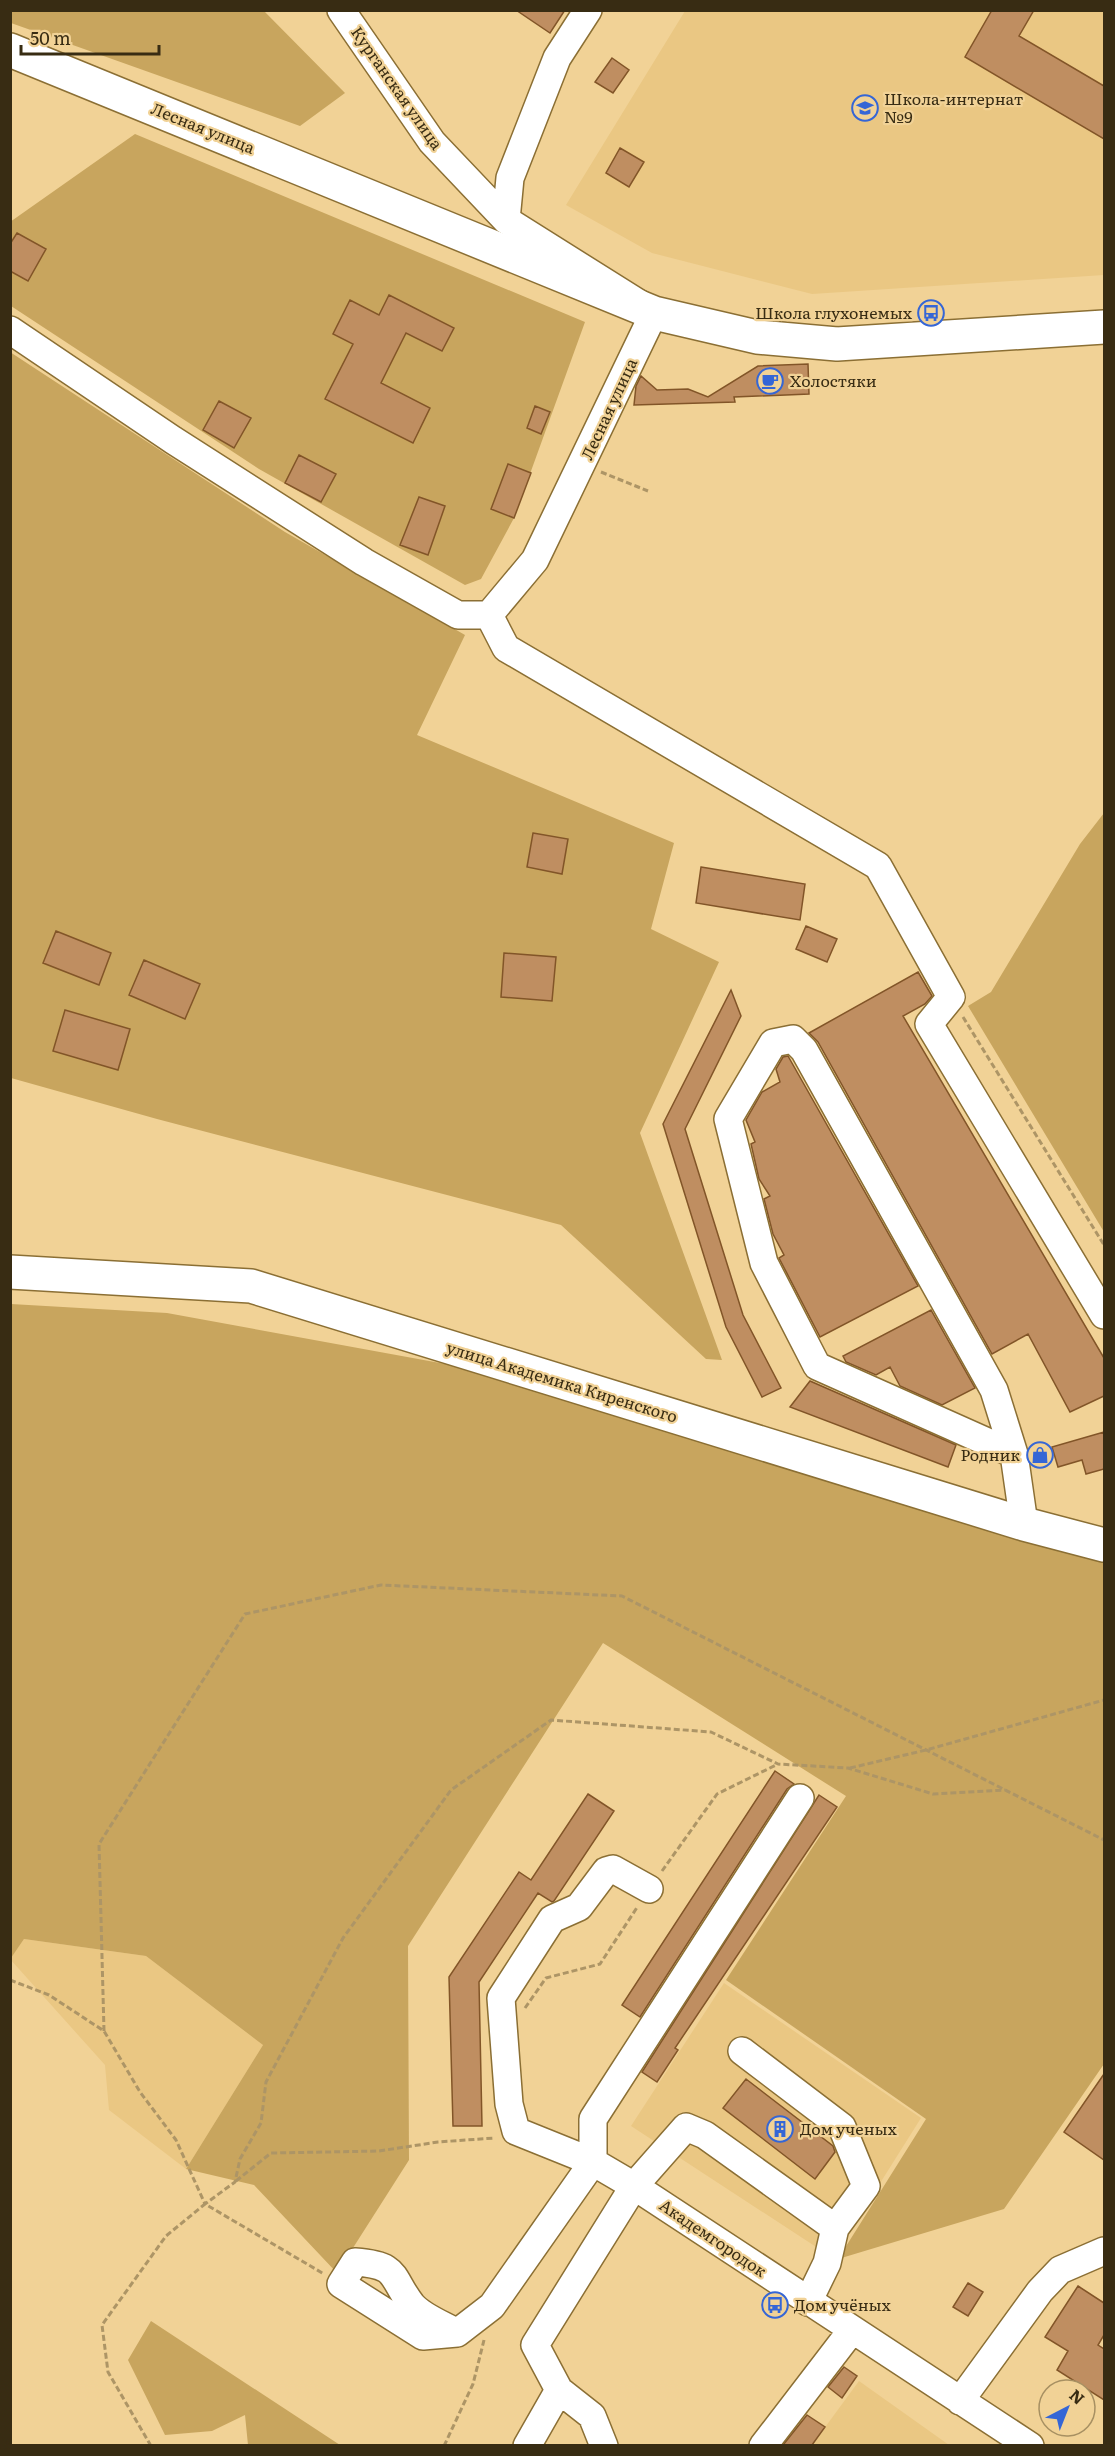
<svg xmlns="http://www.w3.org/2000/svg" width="1115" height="2456" viewBox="0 0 1115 2456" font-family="Literata,serif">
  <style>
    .built { fill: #eac783 }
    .green { fill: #c8a55e }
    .building { fill: #bf8e61; stroke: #825528; stroke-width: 1.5 }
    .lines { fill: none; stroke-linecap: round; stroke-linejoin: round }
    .minor-casing { stroke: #8b6f34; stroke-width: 30 }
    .major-casing { stroke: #8b6f34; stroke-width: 36 }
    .path { stroke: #ad9566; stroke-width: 3; stroke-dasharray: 6 3; stroke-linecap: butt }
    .minor { stroke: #fff; stroke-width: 27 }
    .major { stroke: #fff; stroke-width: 33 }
    .labels { text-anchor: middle; stroke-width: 4.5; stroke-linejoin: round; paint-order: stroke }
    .street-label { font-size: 16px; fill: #382c13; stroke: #f1d296 }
    .poi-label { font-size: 16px; fill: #382c13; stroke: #f1d296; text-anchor: start }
  </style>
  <rect width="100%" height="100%" fill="#f1d296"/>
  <path class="built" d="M685,11H1104V275L812,294L652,253L566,205Z
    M24,1939L146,1956L263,2045L186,2169L109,2110L105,2065L10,1959Z
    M724,1983L921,2118L833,2258L631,2126Z
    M859,2381L949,2445H812Z"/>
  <path class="green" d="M11,10L264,11L345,93L300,126L11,23Z
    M135,134L585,322L514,518L481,579L465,585L259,469L11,306L10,222Z
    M10,352L285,532L465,635L417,735L674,843L651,929L719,962L640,1133L722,1360L706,1359L561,1225L157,1119L11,1078Z
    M1104,813V1232L968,1006L991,992L1080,844Z
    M11,1304L167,1313L451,1365L922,1503L1104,1562V2064L1004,2209L838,2259L926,2119L726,1980L846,1796L603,1643L408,1946L409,2160L337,2273L254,2185L186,2169L263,2045L146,1956L24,1939L11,1958Z
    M151,2321L340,2445H248L245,2415L212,2431L165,2435L128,2360Z"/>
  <path class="building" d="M516,10H565L550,33Z
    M992,10H1034L1019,36L1104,86V139L965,57Z
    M612,58L629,70L613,93L595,82Z
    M620,148L644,162L629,187L606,173Z
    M17,233L46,249L28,281L10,271V244Z
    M389,295L454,328L442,351L406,333L381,383L430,408L413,443L325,399L353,344L333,334L350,300L379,315Z
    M808,364L809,394L734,397L735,402L634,405L636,386L641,376L657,390L688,389L708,397L758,366Z
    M219,401L251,418L234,448L203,430Z
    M535,406L550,412L541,434L527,428Z
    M299,455L336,474L321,502L285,483Z
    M508,464L531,473L514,518L491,509Z
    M419,497L445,506L428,555L400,545Z
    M533,833L568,839L562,874L527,867Z
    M701,867L805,884L800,920L696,903Z
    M806,926L837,939L827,962L796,949Z
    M56,931L111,953L99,985L43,963Z
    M504,953L556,957L552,1001L501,997Z
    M144,960L200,984L185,1019L129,995Z
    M918,972L932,996L925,1004L903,1016L1104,1358V1396L1070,1412L1028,1334L992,1354L818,1042L809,1033Z
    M731,990L741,1016L685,1129L743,1315L781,1388L762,1397L726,1327L663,1124Z
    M65,1010L130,1029L118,1070L53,1051Z
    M788,1056L918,1286L820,1337L779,1258L784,1255L773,1234L764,1199L770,1196L759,1179L751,1144L755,1142L746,1120L762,1092L780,1082L776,1069L783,1057Z
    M931,1310L975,1388L942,1405L900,1386L890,1367L876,1375L846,1362L843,1356Z
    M810,1381L956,1445L948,1467L790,1407Z
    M1104,1432V1469L1086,1474L1082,1460L1058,1467L1052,1447Z
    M775,1771L794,1784L787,1789L640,2017L622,2005Z
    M588,1794L614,1811L554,1901L552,1902L538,1893L479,1982L482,2126H453L449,1977L519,1872L531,1880Z
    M819,1795L837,1807L675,2048L678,2050L657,2082L642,2072Z
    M1104,2074V2160L1064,2132Z
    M746,2079L833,2146L835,2152L815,2179L723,2108Z
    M968,2283L983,2292L968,2316L953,2307Z
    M1078,2286L1104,2303V2335L1098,2345L1104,2349V2400L1057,2370L1068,2351L1045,2337Z
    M844,2367L857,2376L842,2398L828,2387Z
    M807,2415L825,2427L812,2445H783Z"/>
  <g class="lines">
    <g class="minor-casing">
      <path id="minor" d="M506,220L510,178L557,58L588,10
        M10,330L173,440L364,562L458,615H489L535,560L654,313L506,220L432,142L341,10
        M489,615L506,648L878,866L951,997L929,1024L1104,1315
        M1014,1454L817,1366L764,1263L728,1119L773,1043L793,1039L804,1050L994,1390L1014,1454L1024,1524
        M649,1889L613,1869L606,1871L579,1907L552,1919L501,1998L509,2104L516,2131L593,2162L634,2186L1030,2446
        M742,2051L842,2127L866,2186L835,2228L827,2263L808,2302
        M457,2333C444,2325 422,2317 412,2305C390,2277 400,2265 355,2262L341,2284L423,2336L457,2333L492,2306L593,2162V2119L800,1798
        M559,2390L592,2416L604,2446
        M960,2401L1040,2291L1060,2270L1104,2251
        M527,2446L559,2390L535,2345L634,2186L686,2127L705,2135L835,2228
        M763,2446L852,2330"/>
    </g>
    <g class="major-casing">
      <path id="major" d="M10,50L654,313L757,337L837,344L1104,327
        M10,1272L251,1286L1024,1524L1104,1545"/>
    </g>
    <path class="path" d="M601,472L648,491
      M963,1017L1104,1245
      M850,1768L926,1750L1104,1700
      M662,1871L717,1794L778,1764
      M10,1980L49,1995L104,2031L140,2092L176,2140L205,2204L235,2182L240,2159L261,2123L266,2082L343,1938L451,1790L551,1720L711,1732L778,1764L848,1768L933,1794L1005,1790
      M525,2008L546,1978L600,1964L638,1906
      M104,2031L99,1844L245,1614L381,1585L622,1596L1104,1840
      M236,2181L271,2153L379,2151L438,2142L495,2138
      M151,2446L108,2372L102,2325L166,2236L205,2204L324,2274
      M444,2446L473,2384L484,2340"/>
    <use href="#minor" class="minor"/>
    <use href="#major" class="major"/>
  </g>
  <defs>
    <g id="school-ring" transform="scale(1.35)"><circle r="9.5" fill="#f1d296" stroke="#3566d6" stroke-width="1.5"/><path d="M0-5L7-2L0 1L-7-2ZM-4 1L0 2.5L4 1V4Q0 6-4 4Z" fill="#3566d6"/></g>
    <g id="bus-ring" transform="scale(1.35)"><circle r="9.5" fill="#f1d296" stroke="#3566d6" stroke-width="1.5"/><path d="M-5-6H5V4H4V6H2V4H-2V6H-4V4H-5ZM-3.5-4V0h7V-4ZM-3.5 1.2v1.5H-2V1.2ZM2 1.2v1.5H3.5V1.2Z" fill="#3566d6"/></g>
    <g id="cafe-ring" transform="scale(1.35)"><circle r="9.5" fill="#f1d296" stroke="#3566d6" stroke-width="1.5"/><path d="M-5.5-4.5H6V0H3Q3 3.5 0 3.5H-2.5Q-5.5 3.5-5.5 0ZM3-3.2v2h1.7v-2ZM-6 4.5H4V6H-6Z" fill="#3566d6"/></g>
    <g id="shop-ring" transform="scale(1.35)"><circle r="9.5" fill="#f1d296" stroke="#3566d6" stroke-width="1.5"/><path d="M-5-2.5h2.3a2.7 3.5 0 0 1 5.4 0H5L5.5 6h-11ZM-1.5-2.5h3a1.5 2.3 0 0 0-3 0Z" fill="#3566d6"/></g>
    <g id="building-ring" transform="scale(1.35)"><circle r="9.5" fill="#f1d296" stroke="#3566d6" stroke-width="1.5"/><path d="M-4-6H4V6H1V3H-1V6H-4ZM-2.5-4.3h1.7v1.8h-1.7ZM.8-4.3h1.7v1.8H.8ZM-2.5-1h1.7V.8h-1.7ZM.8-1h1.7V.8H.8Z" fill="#3566d6"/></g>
  </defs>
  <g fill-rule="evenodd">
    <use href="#school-ring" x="865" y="108"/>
    <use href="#bus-ring" x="931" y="313"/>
    <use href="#cafe-ring" x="770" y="381"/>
    <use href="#shop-ring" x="1040" y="1455"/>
    <use href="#building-ring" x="780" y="2129"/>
    <use href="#bus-ring" x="775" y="2305"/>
  </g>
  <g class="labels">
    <g class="street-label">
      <text transform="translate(397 88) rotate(55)" y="6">Курганская улица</text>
      <text transform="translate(203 128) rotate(22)" y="6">Лесная улица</text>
      <text transform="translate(609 409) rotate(-65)" y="6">Лесная улица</text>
      <text transform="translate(562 1382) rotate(17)" y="6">улица Академика Киренского</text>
      <text transform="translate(713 2238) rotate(34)" y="6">Академгородок</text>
    </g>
    <g class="poi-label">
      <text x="884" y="105">Школа-интернат<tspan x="884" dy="18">№9</tspan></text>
      <text x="912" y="319" text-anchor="end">Школа глухонемых</text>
      <text x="790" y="387">Холостяки</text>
      <text x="1020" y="1461" text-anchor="end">Родник</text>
      <text x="800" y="2135">Дом ученых</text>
      <text x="794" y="2311">Дом учёных</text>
    </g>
  </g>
  <rect width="1115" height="2456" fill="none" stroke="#382c13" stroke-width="24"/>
  <g transform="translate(1067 2408) rotate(42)"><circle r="28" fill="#f1d296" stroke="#a79062" stroke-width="1.5"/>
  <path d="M0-4.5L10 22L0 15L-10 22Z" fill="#3566d6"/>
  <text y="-9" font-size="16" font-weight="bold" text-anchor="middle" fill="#382c13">N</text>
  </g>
  <path d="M21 45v9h138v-9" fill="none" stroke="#382c13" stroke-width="3"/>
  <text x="30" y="45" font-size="18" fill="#382c13" stroke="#f1d296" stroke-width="4.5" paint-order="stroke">50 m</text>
</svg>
